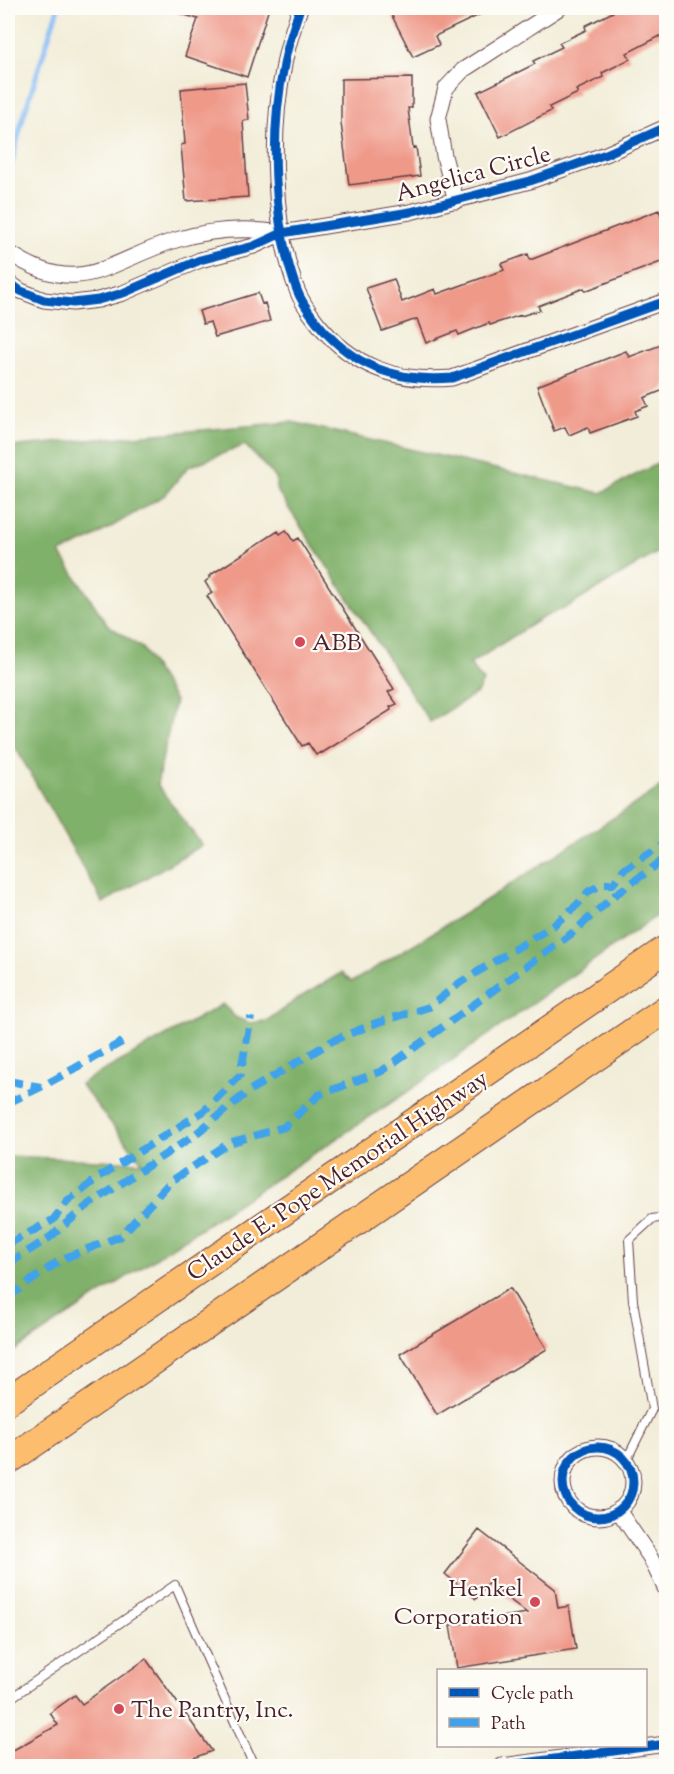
<svg xmlns="http://www.w3.org/2000/svg" width="674" height="1774" viewBox="0 0 674 1774" font-family="'Sorts Mill Goudy',serif">
  <style>
    .forest { fill: #80b16b; stroke: #65684b; stroke-width: 1.5 }
    .lines { fill: none; stroke-linecap: round; stroke-linejoin: round }
    .stream { stroke: #85bbf4; stroke-width: 5 }
    .building { fill: #ef9989 }
    .service-casing { stroke: #633e45; stroke-width: 10 }
    .minor-casing { stroke: #633e45; stroke-width: 17 }
    .motorway-casing { stroke: #633e45; stroke-width: 29 }
    .service { stroke: #fff; stroke-width: 8 }
    .minor { stroke: #fff; stroke-width: 15 }
    .motorway { stroke: #fcbd6e; stroke-width: 27 }
    .quiet { stroke: #40a2eb; stroke-width: 8; stroke-dasharray: 15 8; stroke-linecap: butt }
    .cycleway-casing { stroke: #fdfcf7; stroke-width: 13 }
    .cycleway { stroke: #0057b8; stroke-width: 9 }
    .poi-dot { fill: #d1495b; stroke: #fdfcf7; stroke-width: 2 }
    .labels { text-anchor: middle; stroke-width: 4.5; stroke-linejoin: round; paint-order: stroke }
    .street-label { font-size: 24px; fill: #4a1f2b; stroke: #fdfcf7 }
    .poi-label { font-size: 24px; fill: #4a1f2b; stroke: #fdfcf7; text-anchor: start }
  </style>
  <rect width="100%" height="100%" fill="#fdfcf7"/>
  <filter id="ink" filterUnits="userSpaceOnUse"><feTurbulence type="fractalNoise" baseFrequency=".0167" numOctaves="2"/><feDisplacementMap in="SourceGraphic" scale="12" xChannelSelector="R" yChannelSelector="G"/><feConvolveMatrix kernelMatrix="1 2 1 2 8 2 1 2 1" color-interpolation-filters="sRGB"/></filter>
  <filter id="wash" filterUnits="userSpaceOnUse"><feTurbulence type="fractalNoise" baseFrequency=".008" numOctaves="4" result="noise"/><feDisplacementMap in="SourceGraphic" scale="24" xChannelSelector="R" yChannelSelector="G"/><feGaussianBlur stdDeviation="1.35" result="paint"/><feColorMatrix in="noise" values="0 0 0 0 0 0 0 0 0 0 0 0 0 0 0 0 0 1.4 0 .05"/><feComposite in="paint" operator="in"/></filter>
  <g filter="url(#wash)">
    <rect width="100%" height="100%" fill="#f2edd8"/>
    <path class="forest" d="M292,422L601,493L666,459V547L571,605L540,619L470,664L483,681L477,693L430,722L276,489V478L245,445L188,467L165,495L89,540L60,553L107,624L142,648L175,701L157,784L202,845L103,903L8,734V447Z
      M666,784V909L406,1093L8,1355V1156L142,1162L80,1084L223,1004L235,1017L249,1023L266,1021L299,998L341,973L352,982L480,904Z"/>
    <g class="lines">
      <path class="stream" d="M8,180L22,121L58,8"/>
    </g>
    <g id="blocks">
      <path class="building" d="M172,8H269L247,77L185,56L198,19L172,11Z
        M388,8H494L435,36L439,45L413,57Z
        M610,8H666V33L627,53L630,59L602,73L603,77L576,90L578,93L549,107L551,111L500,137L478,92L535,64L533,61L562,47L559,43L586,30L585,26L613,12Z
        M412,78V108H408L413,148L416,147L420,176L349,185L341,123V79Z
        M245,83L249,120L243,121L248,197L186,201L181,145L185,144L181,89Z
        M659,210L666,228V260L585,291L584,288L538,306L540,310L521,316V315L490,325L489,323L459,335L457,331L426,343L417,319L382,331L366,288L394,279L402,302L435,289L437,294L504,270L501,264L528,254L530,260Z
        M258,293L262,304L265,303L270,321L215,337L210,322L203,324L199,311Z
        M666,343V389L644,398L648,406L635,411L637,416L590,433L588,427L569,435L565,427L554,431L537,386L626,351L629,357Z
        M286,530L293,541L298,538L394,689L388,692L397,704L390,707L391,710L322,753L321,752L316,755L308,743L302,746L207,596L212,593L205,582L211,577L209,576L278,531L280,534Z
        M510,1288L547,1349L437,1415L400,1354Z
        M479,1530L555,1589L558,1608L569,1606L576,1649L457,1668L450,1625L527,1613L488,1583L476,1599L445,1574Z
        M146,1659L212,1751L170,1767H8V1753L58,1725L50,1713L75,1695L82,1704Z"/>
    </g>
  </g>
  <g filter="url(#ink)">
    <use href="#blocks" fill-opacity="0" stroke="#633e45" stroke-width="1.5"/>
    <g class="lines">
      <g class="service-casing">
        <path id="service" d="M626,1461L652,1409L633,1301L629,1240L652,1219L666,1217
          M8,1700L175,1585L254,1766"/>
      </g>
      <g class="minor-casing">
        <path id="minor" d="M300,8C294,26 287,46 284,65C270,133 272,224 297,290C301,301 309,312 316,321C351,366 396,383 452,378L666,301
          M456,201L444,156L438,119L446,88L463,70L559,8
          M8,252C80,301 108,261 176,240C212,229 245,227 282,233
          M8,282L21,291L44,300L73,303L98,300L123,293L200,260L254,246L282,233L410,212L530,181L606,154L666,127
          M563 1482a35 35 0 1 1 70 0a35 35 0 1 1-70 0Z
          M618,1510L650,1557L666,1590
          M502,1766L666,1744"/>
      </g>
      <g class="motorway-casing">
        <path id="motorway" d="M8,1401L666,949
          M8,1461L666,1009"/>
      </g>
      <use href="#service" class="service"/>
      <use href="#minor" class="minor"/>
      <use href="#motorway" class="motorway"/>
      <path class="quiet" d="M8,1081L41,1087
        M8,1103L41,1087L122,1042
        M8,1244L53,1220L67,1202L99,1177L204,1111L240,1075L251,1017
        M8,1264L49,1238L87,1206L193,1136L249,1091L334,1040L376,1023L429,1007L461,982L554,925L578,904L589,891L604,884H613L623,870L666,842
        M8,1297L62,1259L121,1236L170,1182L229,1143L284,1127L319,1095L382,1071L571,934L615,895L666,858"/>
      <g class="cycleway-casing">
        <path id="cycleway" d="M300,8C294,26 287,46 284,65C270,133 272,224 297,290C301,301 309,312 316,321C351,366 396,383 452,378L666,301
          M8,282L21,291L44,300L73,303L98,300L123,293L200,260L254,246L282,233L410,212L530,181L606,154L666,127
          M563 1482a35 35 0 1 1 70 0a35 35 0 1 1-70 0Z
          M502,1766L666,1744"/>
      </g>
      <use href="#cycleway" class="cycleway"/>
    </g>
  </g>
  <g class="poi-dot">
    <circle cx="300" cy="642" r="6"/>
    <circle cx="535" cy="1602" r="6"/>
    <circle cx="119" cy="1709" r="6"/>
  </g>
  <g class="labels">
    <g class="street-label">
      <text transform="translate(473 173) rotate(-15)" y="8">Angelica Circle</text>
      <text transform="translate(337 1175) rotate(-34)" y="8">Claude E. Pope Memorial Highway</text>
    </g>
    <g class="poi-label">
      <text x="312" y="650">ABB</text>
      <text x="523" y="1596" text-anchor="end">Henkel<tspan x="523" dy="28">Corporation</tspan></text>
      <text x="131" y="1717">The Pantry, Inc.</text>
    </g>
  </g>
  <rect width="674" height="1774" fill="none" stroke="#fdfcf7" stroke-width="30"/>
  <rect x="437" y="1669" width="210" height="78" fill="#fdfcf7" stroke="#b5a4a5" stroke-width="1.5"/>
  <rect x="449" y="1688" width="30" height="9" fill="#0057b8" stroke="#b5a4a5" stroke-width="1.5"/>
  <text x="491" y="1699" font-size="18" fill="#4a1f2b">Cycle path</text>
  <rect x="449" y="1718" width="30" height="9" fill="#40a2eb" stroke="#b5a4a5" stroke-width="1.5"/>
  <text x="491" y="1729" font-size="18" fill="#4a1f2b">Path</text>
</svg>
